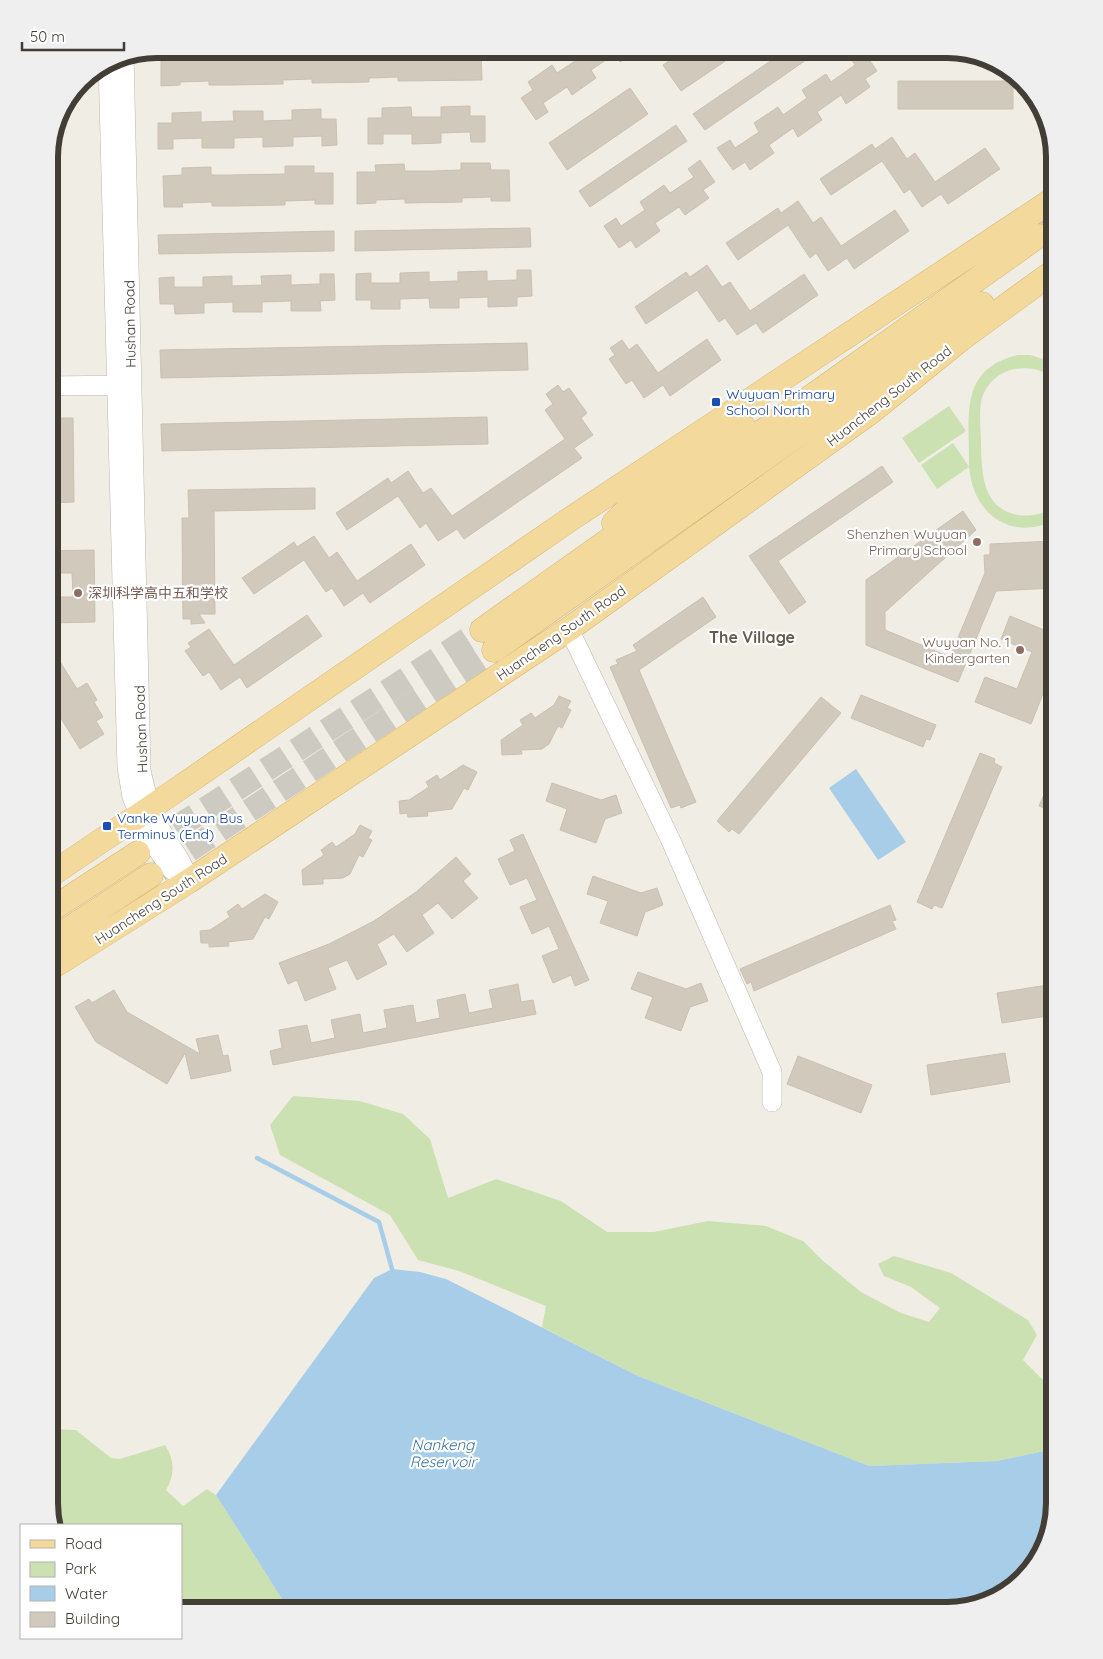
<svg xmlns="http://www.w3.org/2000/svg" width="1103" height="1659" viewBox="0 0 1103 1659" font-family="Quicksand,'Noto Sans SC',sans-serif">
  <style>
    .green { fill: #cce1b2 }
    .water { fill: #a7cde8 }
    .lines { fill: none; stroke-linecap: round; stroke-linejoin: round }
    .stream { stroke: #a7cde8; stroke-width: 4.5 }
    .building { fill: #d1c9bc; stroke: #cbc0b0 }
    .major-tunnel { stroke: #cdcac2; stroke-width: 24; stroke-dasharray: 24 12; stroke-linecap: butt }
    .minor-casing { stroke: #beb7ac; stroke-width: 20 }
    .major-casing { stroke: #d6b76e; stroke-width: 25 }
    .minor { stroke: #fff; stroke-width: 19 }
    .major { stroke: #f3da9c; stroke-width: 24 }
    .transit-dot { fill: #1a4fb4; stroke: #fff; stroke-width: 2 }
    .education-dot { fill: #8d6e63; stroke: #fff; stroke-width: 2 }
    .labels { text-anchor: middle; stroke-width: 4.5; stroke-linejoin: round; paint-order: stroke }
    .street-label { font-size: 14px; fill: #423d35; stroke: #fff }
    .transit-label { font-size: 14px; fill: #164399; stroke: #fff; text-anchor: start }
    .education-label { font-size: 14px; fill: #785e54; stroke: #fff; text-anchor: end }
    .water-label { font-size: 15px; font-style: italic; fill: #3b76a2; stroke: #fff }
    .quarter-label { font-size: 16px; font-weight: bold; fill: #645b4e; stroke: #fff }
    .rim { fill: none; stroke: #423d35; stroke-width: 6 }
  </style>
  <rect width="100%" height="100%" fill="#f0ede5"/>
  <path class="green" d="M1018,355H1030L1053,362L1054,378C1028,359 989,368 981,402C979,416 981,431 981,444C982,474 982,508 1018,515C1031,517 1044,514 1054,506V521C1010,541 973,514 969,467L937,489L921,465L953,443L969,467C970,419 957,369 1018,355Z
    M949,406L966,431L919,463L902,438Z
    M293,1096L360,1101L403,1114L430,1139L448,1198L496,1179L561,1201L607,1232H654L708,1221L766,1226L803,1241L822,1260L861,1292L901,1313L929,1322L940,1308L911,1287L884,1276L878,1264L894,1256L951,1273L1028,1320L1037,1335L1023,1360L1042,1379L1054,1378V1449L997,1461L869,1466L638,1376L542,1327L546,1306L459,1271L418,1260L390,1215L280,1155L270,1125Z
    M49,1429L76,1430L111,1458L120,1459L165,1445C175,1460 175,1475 166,1490L183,1506L207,1489L216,1495L289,1610H181V1525H55L49,1503Z"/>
  <path class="water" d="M856,769L906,842L878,860L829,788Z
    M392,1269L420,1272L446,1279L638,1376L869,1466L997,1461L1054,1449V1503L1040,1557L1000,1596L947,1610H289L216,1495L374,1278Z"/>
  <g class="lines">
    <path class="stream" d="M257,1158L379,1222L392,1269"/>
  </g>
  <path class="building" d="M179,49H208L209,54H227L282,52V49H311V52L368,51V49H481L482,80L398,81V77L369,78V82L312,83V79L283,80V84L232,85H209V81L180,82V85L161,86V54H179Z
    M576,49H640L620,62L615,54L591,70L596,78L572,95L567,87L543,103L548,112L536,120L521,98L533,90L528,82L552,65L557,73L581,57Z
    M686,49H743L681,91L663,65Z
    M788,49H822L705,130L693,114Z
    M862,49L877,71L865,79L870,87L846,104L841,95L817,112L822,120L798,137L793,128L769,145L774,153L750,170L745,162L733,170L717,148L730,140L735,148L759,132L754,123L778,107L783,115L807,98L802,90L826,74L831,82L855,65L850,57Z
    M898,81H1013V109H898Z
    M630,88L648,114L567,170L549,143Z
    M470,106V116H485V142H471L470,132L441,133V143L412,144V134H383V144H368V118H382V108L411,107L412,117H441V107Z
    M321,109V119H336L337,145L322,146V136L293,137V146L263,147V137L234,138V148H202V138L173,139V149H158V123H172V113L201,112V122L234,121L233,111H263V121L292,120V110Z
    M676,125L687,141L590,207L579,191Z
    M892,137L907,159L915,153L935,182L985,148L1000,169L948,204L941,194L922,207L910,189L904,193L882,161L831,195L820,179L872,144L875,149Z
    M700,160L715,182L703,190L709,198L685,215L679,207L655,223L660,231L636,248L631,240L619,248L604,226L616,218L621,226L645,210L640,202L664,185L670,193L694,177L688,169Z
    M461,163H490L491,170H509L510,201H491V197L462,198V202L405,203V199L376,200V203L357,204V172H376L375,165L404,164L405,171H433L461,170Z
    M285,166H314V173H333V204H315V200L285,201V205L235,206H212V202L182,203L183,207H164L163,176L182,175V168L211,167V175H230L285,174Z
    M798,201L813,223L821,217L841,246L895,210L909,231L854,269L847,258L828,271L816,253L810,258L788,225L738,260L726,243L778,208L781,213Z
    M530,228L531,247L355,251V231Z
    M334,231V251L159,254L158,235Z
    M707,265L722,287L730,282L750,311L804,274L818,295L763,333L756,323L737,335L725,318L719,322L697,290L646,324L635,307L686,272L690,277Z
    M517,270H531L532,296L517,297V306L488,307V297L459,298V308H430L429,298L400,299V309H371V300H356V274L371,273V283H400V273L429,272V282L458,281V272L487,271V281L517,280Z
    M320,274H334L335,300L320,301L321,311H291V301L262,302V312H233V302L204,303V313L175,314L174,304H160L159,278L174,277V287H203V277L232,276V286L262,285L261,276L291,275V285L320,284Z
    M707,339L721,360L670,396L663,385L644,398L632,380L626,384L609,359L615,355L610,348L622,340L629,350L637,344L658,373Z
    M527,343L528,370L161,378L160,350Z
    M558,385L563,392L569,388L587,413L581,418L593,435L574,448L582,458L464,539L457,529L438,541L426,523L420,528L398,496L347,530L336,513L388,478L391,483L408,471L423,493L431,488L452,516L565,439L545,410L553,404L546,394Z
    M487,417L488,444L162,451L161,424Z
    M49,418H73L74,502L49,503V482H55L54,438L49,439Z
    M882,466L893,482L778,561L806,602L789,614L749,556Z
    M315,488V509L214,511L215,614H199L205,623L191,624V619H183L182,518H189L188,490Z
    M963,511L976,530L885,612V630L950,657L985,573L984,555H990V544L1054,541V588L996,591L958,682L866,645V580Z
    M314,536L329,558L337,552L357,581L411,544L425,565L370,603L363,593L344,606L332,588L326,592L304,560L254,594L242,578L294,542L297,547Z
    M94,550L95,622L49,623V597H73L72,573H49V551Z
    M703,597L716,617L639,670L696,802L681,808L680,805L671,808L610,667L618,664L616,660L637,651L633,645Z
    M307,615L322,636L247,688L240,677L221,690L209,672L203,676L185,651L191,647L188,643L209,629L234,665Z
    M1010,616L1054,634V666L1031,724L975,702L985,677L1017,689L1032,652L1001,639Z
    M49,644L77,689L87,683L97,700L94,702L103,717L96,721L104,734L80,749L49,699Z
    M861,695L936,725L930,740L926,739L923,747L851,718Z
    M559,696L571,701L567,708L571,710L562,728L558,726L549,744L542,749L521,750L522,754L502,755L501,740L523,725L520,720L531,713L535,718L554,705Z
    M821,697L841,713L739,834L732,829L729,832L717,821Z
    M980,753L995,759L994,763L1002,767L942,908L934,905L932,909L917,902Z
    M463,765L477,772L468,790L464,788L452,809L427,812L428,816L408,817L407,813L400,814L399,801L409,800L429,787L426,782L437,775L440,780Z
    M1054,771V812L1039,806Z
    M552,783L601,800L616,795L622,813L605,819L596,843L560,830L567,809L546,801Z
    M360,825L372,831L368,838L372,840L363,857L359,855L350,874L343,878L323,879V884L303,885L302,870L324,855L321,850L332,842L336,847L355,834Z
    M523,834L589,980L575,986L571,975L553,983L542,956L559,949L549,926L532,934L520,907L537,900L527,878L510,885L498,859L515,851L510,840Z
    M456,857L471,874L463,881L478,898L452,919L438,903L422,915L434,933L407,952L394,934L377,944L387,964L357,980L347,960L328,968L336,989L305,1001L297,980L288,984L279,963L329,944L374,921L416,892Z
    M593,876L641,893L657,888L663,905L645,912L637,936L600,923L608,901L587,894Z
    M265,894L278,902L269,919L265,917L253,939L228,942L229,946L209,947V943H201L200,931L210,930L230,917L227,912L238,904L242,909Z
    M890,905L896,920L892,921L896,929L754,991L751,982L747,984L740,969Z
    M638,972L686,989L701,983L708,1001L690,1007L681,1031L645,1018L653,997L631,989Z
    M518,984L521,1002L533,1000L536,1014L273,1065L270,1051L282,1048L279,1030L307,1025L311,1043L335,1038L331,1020L360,1014L363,1033L387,1028L384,1010L413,1005L416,1023L440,1018L437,1000L465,994L469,1013L493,1008L489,990Z
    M1054,984V1015L1002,1023L997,993Z
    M114,990L127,1012L200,1054L196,1039L218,1035L223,1056L228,1055L231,1071L191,1079L185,1053L167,1084L96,1042L75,1007L89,999L92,1003Z
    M1005,1053L1010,1082L931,1095L927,1065Z
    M798,1056L872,1085L861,1113L787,1084Z"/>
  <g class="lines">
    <path class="major-tunnel" d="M1038,236L1054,225
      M1051,254L1054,251
      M145,848L482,630
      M159,870L494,650"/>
    <g class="minor-casing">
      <path id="minor" d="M124,55L141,770C145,790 150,812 161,830C171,848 183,861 189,881
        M108,62L127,767L132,797L148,836L172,870L189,881
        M49,386L128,385
        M569,629L672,843L772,1072V1102"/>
    </g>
    <g class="major-casing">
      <path id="major" d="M614,523L640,497L743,426
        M482,630L1038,236
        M494,650L982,304
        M49,876L175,791L569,520L1054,199
        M49,911L138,853
        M49,942L151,875
        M49,969L189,881L569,629L872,411L961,339L1054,271"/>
    </g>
    <use href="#minor" class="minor"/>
    <use href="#major" class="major"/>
  </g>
  <g class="transit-dot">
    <rect x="711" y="397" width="10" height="10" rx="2.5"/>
    <rect x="102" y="821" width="10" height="10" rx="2.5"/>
  </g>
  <g class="education-dot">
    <circle cx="977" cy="542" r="5"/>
    <circle cx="78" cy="593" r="5"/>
    <circle cx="1020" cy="650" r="5"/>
  </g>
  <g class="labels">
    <g class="street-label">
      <text transform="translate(130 324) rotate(-91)" y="5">Hushan Road</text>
      <text transform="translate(889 396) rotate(-38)" y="5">Huancheng South Road</text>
      <text transform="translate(561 633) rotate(-35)" y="5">Huancheng South Road</text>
      <text transform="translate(141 729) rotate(-92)" y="5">Hushan Road</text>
      <text transform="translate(161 899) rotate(-33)" y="5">Huancheng South Road</text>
    </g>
    <g class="transit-label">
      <text x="726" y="399">Wuyuan Primary<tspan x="726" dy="16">School North</tspan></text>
      <text x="117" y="823">Vanke Wuyuan Bus<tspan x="117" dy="16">Terminus (End)</tspan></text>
    </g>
    <g class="education-label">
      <text x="967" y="539">Shenzhen Wuyuan<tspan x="967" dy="16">Primary School</tspan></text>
      <text x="88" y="598" text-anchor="start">深圳科学高中五和学校</text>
      <text x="1010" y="647">Wuyuan No. 1<tspan x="1010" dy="16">Kindergarten</tspan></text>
    </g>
    <g class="water-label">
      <text x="443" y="1450">Nankeng<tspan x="443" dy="17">Reservoir</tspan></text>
    </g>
    <g class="quarter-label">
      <text x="752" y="643">The Village</text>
    </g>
  </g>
  <path d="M0 0H1103V1659H0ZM157 58H947A99 99 0 0 1 1046 157V1503A99 99 0 0 1 947 1602H157A99 99 0 0 1 58 1503V157A99 99 0 0 1 157 58Z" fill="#f0efef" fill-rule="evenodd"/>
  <path class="rim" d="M157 58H947A99 99 0 0 1 1046 157V1503A99 99 0 0 1 947 1602H157A99 99 0 0 1 58 1503V157A99 99 0 0 1 157 58Z"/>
  <rect x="20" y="1524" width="162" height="115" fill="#ffffff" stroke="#b3b1ae"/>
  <rect x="30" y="1540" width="25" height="8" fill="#f3da9c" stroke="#b3b1ae"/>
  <text x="65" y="1549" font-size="15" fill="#423d35">Road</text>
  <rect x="30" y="1562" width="25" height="15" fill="#cce1b2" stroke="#b3b1ae"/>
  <text x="65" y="1574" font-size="15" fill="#423d35">Park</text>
  <rect x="30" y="1586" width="25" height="15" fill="#a7cde8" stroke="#b3b1ae"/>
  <text x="65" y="1599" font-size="15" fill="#423d35">Water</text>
  <rect x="30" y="1612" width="25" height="15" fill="#d1c9bc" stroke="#b3b1ae"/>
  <text x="65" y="1624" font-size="15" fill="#423d35">Building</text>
  <path d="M22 42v8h102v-8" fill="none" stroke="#423d35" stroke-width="2.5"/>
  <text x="30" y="42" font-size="15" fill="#423d35" stroke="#ffffff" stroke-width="4" paint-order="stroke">50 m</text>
</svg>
